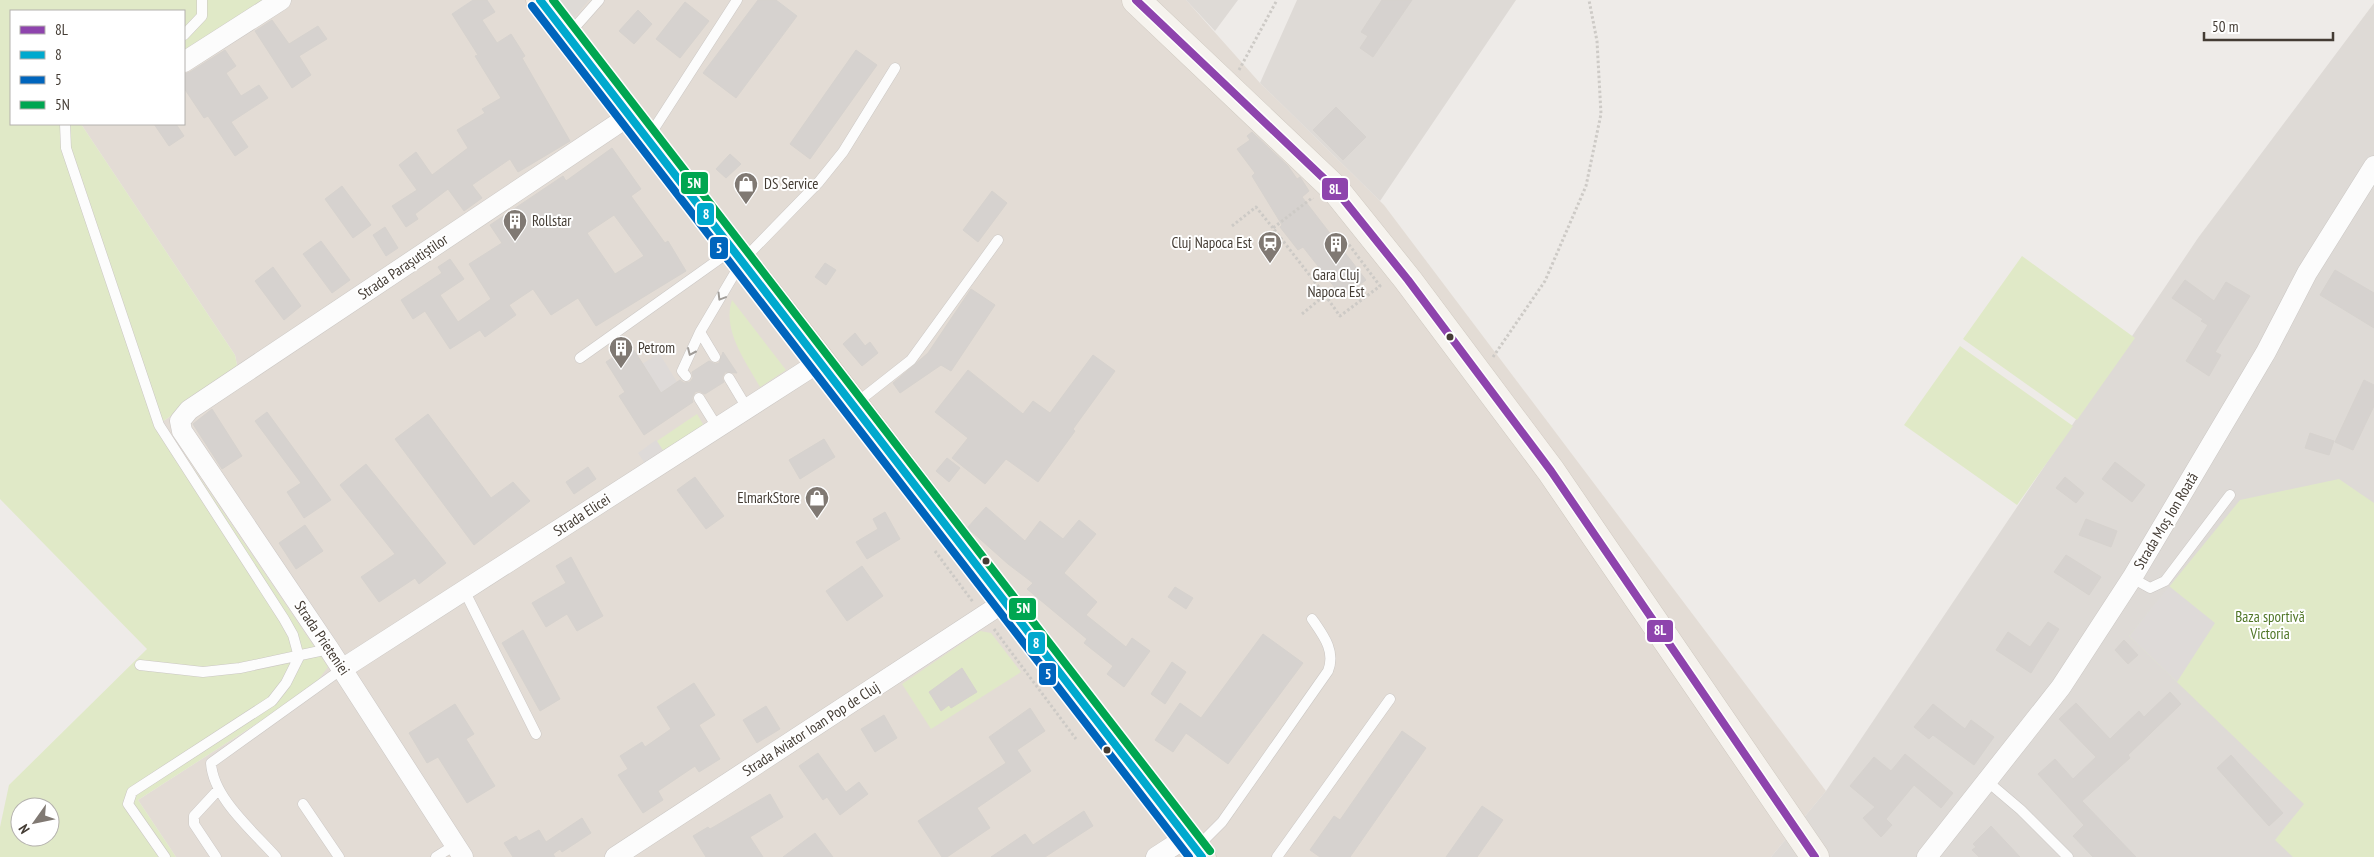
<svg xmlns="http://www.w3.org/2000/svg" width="2374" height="857" viewBox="0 0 2374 857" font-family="'PT Sans Narrow',sans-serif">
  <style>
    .residential { fill: #e3dcd5 }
    .industrial { fill: #dedad6 }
    .green { fill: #e0e9c7; fill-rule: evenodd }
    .parking { fill: #dedad8 }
    .building { fill: #d6d2cf; stroke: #d6d2ce; fill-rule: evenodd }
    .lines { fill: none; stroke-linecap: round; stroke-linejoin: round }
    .lane-casing { stroke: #cbc7c4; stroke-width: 11 }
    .street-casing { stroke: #cbc7c4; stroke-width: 21 }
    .secondary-casing { stroke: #cfc9c0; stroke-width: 29 }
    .primary-casing { stroke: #d1c4b5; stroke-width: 29 }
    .path { stroke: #cdcac6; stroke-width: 3; stroke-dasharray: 2.5 2.5; stroke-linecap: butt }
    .lane { stroke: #fcfcfc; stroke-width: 10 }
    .street { stroke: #fcfcfc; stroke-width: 20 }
    .secondary { stroke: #f6f3ee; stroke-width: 28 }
    .primary { stroke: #f1eae2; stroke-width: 28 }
    .bus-1-casing { stroke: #fff; stroke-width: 11 }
    .bus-2-casing { stroke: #fff; stroke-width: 11 }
    .bus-3-casing { stroke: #fff; stroke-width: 11 }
    .bus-4-casing { stroke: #fff; stroke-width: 11 }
    .bus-1 { stroke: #8e44ad; stroke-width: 8 }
    .bus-2 { stroke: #00a9ce; stroke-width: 8 }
    .bus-3 { stroke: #0065bd; stroke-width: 8 }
    .bus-4 { stroke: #00a651; stroke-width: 8 }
    .oneway { stroke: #a09c98 }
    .bus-dot { fill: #443c34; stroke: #fff; stroke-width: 2 }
    .labels { text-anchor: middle; stroke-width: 4; stroke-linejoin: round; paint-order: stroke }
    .poi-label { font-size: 15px; fill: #443c34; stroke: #fff; text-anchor: start }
    .street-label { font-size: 15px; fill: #443c34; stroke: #fff }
    .park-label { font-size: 15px; fill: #507627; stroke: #fff }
    .line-badge { stroke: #fff; stroke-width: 2 }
    .badge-label { font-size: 14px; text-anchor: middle; font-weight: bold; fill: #fff }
  </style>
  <rect width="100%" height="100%" fill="#eeebe8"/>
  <path class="residential" d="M264,0H1186L1260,83L1384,205L1826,791L1771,857H176L138,800L312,688L317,653L162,422L233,373L237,365L235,355L81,124H184V52Z"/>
  <path class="industrial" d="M553,0H589L570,22Z
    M1186,0H1238L1215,31Z
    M1297,0H1516L1380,201L1260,83Z
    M2374,3V857H1771L1826,791L2198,238Z"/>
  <path class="green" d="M0,0H264L184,52V11H11V124H81L235,355L237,365L233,373L162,422L328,667L312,688L138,800L176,857H0V827L9,785L147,649L0,499ZM20,807H50V837H20Z
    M2022,256L2135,338L2077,420L1963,339Z
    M732,300L786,370L760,387C745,360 722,330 732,300Z
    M1960,346L2073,426L2017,505L1904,425Z
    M697,414L704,426L664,452L657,441Z
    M2339,479L2374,503V857H2293L2275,840L2304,804L2129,636L2240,500Z
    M980,631L991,633L1021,672L931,729L902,684Z"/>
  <path class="parking" d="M659,353L677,382L661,393L642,364Z
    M656,440L664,452L646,465L638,453Z
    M2169,586L2215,623L2177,682L2129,636Z"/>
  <path class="building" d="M473,0H487L495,12L482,20L497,43L511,34L525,56L522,58L570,141L518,172L510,159L472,185L482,198L464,211L448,189L415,214L418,219L406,227L392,206L417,190L399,165L416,152L432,175L468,148L457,130L485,113L482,109L501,98L475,56L478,55L452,14Z
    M758,0H776L797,16L736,98L703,73Z
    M1382,0H1412L1373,57L1360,48L1368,36L1361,32Z
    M685,2L709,21L680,58L656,39Z
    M638,10L652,24L634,44L619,31Z
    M272,20L289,44L318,26L327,39L299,56L311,75L292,88L255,31Z
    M225,50L236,66L226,73L241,96L259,85L268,98L231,122L248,147L235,156L208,116L204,118L184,88V74L190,72Z
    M856,50L877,65L810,159L790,144Z
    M1336,107L1366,137L1343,160L1313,130Z
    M154,124H176L184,136L169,146Z
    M1252,132L1288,166L1297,179L1300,177L1309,191L1302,197L1366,280L1343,298L1303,247L1298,250L1280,227L1282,225L1252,176L1255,173L1237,149L1250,140L1247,136Z
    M612,148L641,189L631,196L665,243L668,241L686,271L596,326L578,298L551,315L533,289L509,305L516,315L485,337L480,330L450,349L425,311L413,319L401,300L442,273L438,267L450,259L464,279L440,295L458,322L491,299L469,264L502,243L490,225L563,176L566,181ZM614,215L644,256L615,274L587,233Z
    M730,154L741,164L726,178L716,169Z
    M342,186L371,225L353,238L325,199Z
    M992,191L1007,203L978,242L963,230Z
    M385,227L398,248L386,256L373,235Z
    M321,241L350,280L332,293L303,254Z
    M825,263L836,270L826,285L815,277Z
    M273,267L301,306L284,320L255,281Z
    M2335,270L2374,293V328L2320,295Z
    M2185,280L2214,301L2226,282L2250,296L2215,352L2221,355L2209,376L2186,361L2208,325L2201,321L2203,319L2172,298Z
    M971,289L995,305L951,371L941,365L900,393L893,383L928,353Z
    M855,333L865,346L870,342L878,353L862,366L843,344Z
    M634,350L661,393L680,380L684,383L690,382L693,378L692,372L709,361L715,364L719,363L723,352L737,373L725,372L722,378L724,382L705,394L699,391L695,392L692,398L693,402L644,435L619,396L625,392L606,362L618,354L621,359Z
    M1093,355L1115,371L1073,429L1075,431L1038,482L1006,459L985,484L952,458L968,438L935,412L968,370L1023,414L1033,401L1050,413Z
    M2364,380L2374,385V406L2353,450L2335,442Z
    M212,409L242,456L222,469L193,424Z
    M267,412L331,500L304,518L287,492L301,483L255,421Z
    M428,414L491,498L513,482L530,501L474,545L395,439Z
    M2310,433L2334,441L2329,455L2305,448Z
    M824,439L835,457L800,479L789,460Z
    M947,458L960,468L949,482L936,471Z
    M2115,462L2145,485L2132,502L2102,479Z
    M366,464L446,563L419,584L415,578L379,602L361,577L395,554L340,485Z
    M588,467L596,479L574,494L566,482Z
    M695,477L724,516L706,529L677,490Z
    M2065,477L2084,493L2076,503L2056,488Z
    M986,507L1025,541L1040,521L1063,539L1079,520L1096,534L1064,573L1097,602L1086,615L1126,647L1132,638L1150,651L1124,687L1107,674L1113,666L1084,643L1087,639L1027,589L1033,583L1008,564L971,531L968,527Z
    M885,512L900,539L867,559L856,542L878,529L873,519Z
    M2086,519L2117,531L2111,547L2079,535Z
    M305,525L323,551L296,569L279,543Z
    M2066,555L2101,577L2089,595L2054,572Z
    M571,557L603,616L577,631L567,614L546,627L532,603L566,583L556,566Z
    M862,566L883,596L847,621L826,591Z
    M1175,587L1193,598L1186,609L1168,597Z
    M2048,622L2059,629L2031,673L1996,650L2008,632L2030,647Z
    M523,630L560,699L540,711L502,643Z
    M1263,634L1303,663L1228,764L1186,733L1173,752L1155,740L1180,703L1201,718Z
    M2124,640L2138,655L2128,664L2115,650Z
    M1172,662L1186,672L1165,704L1151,694Z
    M962,668L977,692L951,708L949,705L941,711L929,692Z
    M694,683L715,715L699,725L720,759L699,772L695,766L658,791L663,800L643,813L618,775L628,769L620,756L642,742L645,747L671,729L657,707Z
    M2170,692L2181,704L2128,755L2130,758L2082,801L2136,857H2093L2073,836L2084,825L2038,774L2055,759L2073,779L2096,757L2059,719L2076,703L2110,739L2139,711L2144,717Z
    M455,704L474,734L466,739L495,786L467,803L438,757L427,763L409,733Z
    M1933,704L1965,729L1971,720L1994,737L1974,765L1933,735L1929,739L1914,727Z
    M766,706L780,729L757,743L743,720Z
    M1030,708L1045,731L1017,750L1031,771L977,808L990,828L947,857H942L918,821L1006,763L989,737Z
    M884,715L897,738L875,752L861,729Z
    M1402,731L1426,748L1350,857H1320L1310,850L1334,816L1340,820Z
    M818,753L846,792L859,782L868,794L840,815L827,797L823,800L799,766Z
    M1905,754L1953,793L1941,808L1914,785L1886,819L1892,825L1881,837L1863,818L1875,807L1850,786L1874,757L1891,771Z
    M2231,755L2283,813L2269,826L2217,768Z
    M770,794L783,817L750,837L763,857H706L693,836L708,827L710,829Z
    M1482,806L1503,820L1477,857H1446Z
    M1084,811L1093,826L1045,857H991L1025,834L1033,845Z
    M582,818L591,833L562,852L560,849L553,854L555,857H513L504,843L516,836L519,841L539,830L546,842Z
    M1991,826L2020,857H1979L1972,850L1976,847L1973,844Z
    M815,833L833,857H783Z"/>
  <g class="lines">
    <g class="lane-casing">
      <path id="lane" d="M184,35L202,16V0
        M568,35L599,0
        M65,124L66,148L159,425L284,619L293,635L299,657L286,683L272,701L132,792L128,804L165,857
        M648,138L737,0
        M700,332L715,357
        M580,358L732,250
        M686,376L682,371L700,332L742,261L818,183L843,152L895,68
        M729,378L747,408
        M699,398L717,427
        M855,404L911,360L998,240
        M2132,578L2150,588L2165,581L2230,495
        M464,590L536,734
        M140,665L203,672L240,668L329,649
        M1988,782L2021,810L2068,857
        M303,804L339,857
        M1196,848L1222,822L1328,671C1336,651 1323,635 1312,619
        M216,857L194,824V816L218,790
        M276,857C253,831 213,798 211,763L342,669
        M436,857L455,845
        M1277,857L1390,699"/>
    </g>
    <g class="street-casing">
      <path id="street" d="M184,62L281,0
        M342,669L821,361
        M463,857L329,649L182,431L180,421L189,410L629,116
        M615,857L1006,601
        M1156,857L1187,837
        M1927,857L2061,687L2132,578L2266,352L2307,273L2374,166"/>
    </g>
    <g class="secondary-casing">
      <path id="secondary" d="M1136,0L1335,189L1408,280L1551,471L1815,857"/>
    </g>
    <g class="primary-casing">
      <path id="primary" d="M540,0L821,361L1202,857"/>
    </g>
    <path class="path" d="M1239,70L1277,0
      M1232,226L1256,207L1273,228
      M1325,295L1340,316L1380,286L1347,242
      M1302,314L1325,295L1273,228L1312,198L1313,199
      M1493,357L1545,281L1586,186L1601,114L1597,41L1589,0
      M935,551L973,602
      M994,629L1076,739"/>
    <use href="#lane" class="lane"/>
    <use href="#street" class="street"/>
    <use href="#secondary" class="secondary"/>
    <use href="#primary" class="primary"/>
    <g class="bus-1-casing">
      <path id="bus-1" d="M1136,0L1335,189L1408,280L1551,471L1815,857"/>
    </g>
    <g class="bus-2-casing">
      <path id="bus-2" d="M540,0L1202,857"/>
    </g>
    <g class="bus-3-casing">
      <path id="bus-3" d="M532,6L1189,857"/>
    </g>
    <g class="bus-4-casing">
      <path id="bus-4" d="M553,0L1210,851"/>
    </g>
    <use href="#bus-1" class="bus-1"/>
    <use href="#bus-2" class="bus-2"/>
    <use href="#bus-3" class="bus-3"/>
    <use href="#bus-4" class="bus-4"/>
  </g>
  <defs><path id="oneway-chevron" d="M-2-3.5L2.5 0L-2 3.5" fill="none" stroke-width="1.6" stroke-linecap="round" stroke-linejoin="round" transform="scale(1.25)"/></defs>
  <g class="oneway">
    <use href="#oneway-chevron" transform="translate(721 297) rotate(121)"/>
    <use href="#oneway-chevron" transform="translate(691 352) rotate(114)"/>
  </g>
  <defs>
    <g id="shop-pin" transform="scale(1.25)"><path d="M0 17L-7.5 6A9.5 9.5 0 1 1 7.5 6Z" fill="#807973" stroke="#fff"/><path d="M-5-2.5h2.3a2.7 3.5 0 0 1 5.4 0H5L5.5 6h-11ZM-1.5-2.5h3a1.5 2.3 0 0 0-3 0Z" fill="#fff"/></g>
    <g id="building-pin" transform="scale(1.25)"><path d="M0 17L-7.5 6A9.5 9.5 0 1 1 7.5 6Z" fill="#807973" stroke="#fff"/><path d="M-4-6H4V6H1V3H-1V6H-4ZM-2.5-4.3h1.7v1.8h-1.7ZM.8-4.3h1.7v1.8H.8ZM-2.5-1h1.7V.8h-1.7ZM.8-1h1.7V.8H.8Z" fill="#fff"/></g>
    <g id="station-pin" transform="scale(1.25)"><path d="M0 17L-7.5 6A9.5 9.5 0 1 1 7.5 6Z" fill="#807973" stroke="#fff"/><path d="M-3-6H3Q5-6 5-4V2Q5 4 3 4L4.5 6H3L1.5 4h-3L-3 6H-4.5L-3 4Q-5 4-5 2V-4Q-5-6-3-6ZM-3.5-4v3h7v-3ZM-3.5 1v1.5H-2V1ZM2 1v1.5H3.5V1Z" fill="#fff"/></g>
  </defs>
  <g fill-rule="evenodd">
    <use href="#shop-pin" x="746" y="184"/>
    <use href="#building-pin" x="515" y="221"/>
    <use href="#station-pin" x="1270" y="243"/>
    <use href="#building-pin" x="1336" y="244"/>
    <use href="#building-pin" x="621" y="348"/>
    <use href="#shop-pin" x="817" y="498"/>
  </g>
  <g class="bus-dot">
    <circle cx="1450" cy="337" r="4.5"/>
    <circle cx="986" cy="561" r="4.5"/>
    <circle cx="1107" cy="750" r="4.5"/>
  </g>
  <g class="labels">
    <g class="poi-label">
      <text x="764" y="189">DS Service</text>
      <text x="532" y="226">Rollstar</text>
      <text x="1252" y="248" text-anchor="end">Cluj Napoca Est</text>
      <text x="1336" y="280" text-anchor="middle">Gara Cluj<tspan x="1336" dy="17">Napoca Est</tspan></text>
      <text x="638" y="353">Petrom</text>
      <text x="800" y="503" text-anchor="end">ElmarkStore</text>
    </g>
    <g class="street-label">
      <text transform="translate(403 267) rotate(-34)" y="5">Strada Parașutiștilor</text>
      <text transform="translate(582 515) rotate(-33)" y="5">Strada Elicei</text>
      <text transform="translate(2166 521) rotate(-59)" y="5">Strada Moș Ion Roată</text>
      <text transform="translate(322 638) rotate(56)" y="5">Strada Prieteniei</text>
      <text transform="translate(811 729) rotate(-33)" y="5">Strada Aviator Ioan Pop de Cluj</text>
    </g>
    <g class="park-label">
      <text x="2270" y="622">Baza sportivă<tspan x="2270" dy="17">Victoria</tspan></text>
    </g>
  </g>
  <g class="line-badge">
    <rect x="680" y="171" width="29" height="24" rx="5" fill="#00a651"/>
    <rect x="1321" y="177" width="28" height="24" rx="5" fill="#8e44ad"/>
    <rect x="696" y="202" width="19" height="24" rx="5" fill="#00a9ce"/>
    <rect x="709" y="236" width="20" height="24" rx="5" fill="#0065bd"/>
    <rect x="1008" y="597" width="29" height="24" rx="5" fill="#00a651"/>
    <rect x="1646" y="619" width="28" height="24" rx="5" fill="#8e44ad"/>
    <rect x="1027" y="631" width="19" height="24" rx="5" fill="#00a9ce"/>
    <rect x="1038" y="662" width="19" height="24" rx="5" fill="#0065bd"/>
  </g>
  <g class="badge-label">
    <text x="694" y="188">5N</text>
    <text x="1335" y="194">8L</text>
    <text x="706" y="219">8</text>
    <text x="719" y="253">5</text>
    <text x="1023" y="613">5N</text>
    <text x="1660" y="635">8L</text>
    <text x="1036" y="648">8</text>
    <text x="1048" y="679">5</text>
  </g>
  <rect x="10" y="10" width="175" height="115" fill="#ffffff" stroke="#b4b1ae"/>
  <rect x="20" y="26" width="25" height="8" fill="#8e44ad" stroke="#b4b1ae"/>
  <text x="55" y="35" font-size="15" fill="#443c34">8L</text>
  <rect x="20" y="51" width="25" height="8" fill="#00a9ce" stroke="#b4b1ae"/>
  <text x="55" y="60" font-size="15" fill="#443c34">8</text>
  <rect x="20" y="76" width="25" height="8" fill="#0065bd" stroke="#b4b1ae"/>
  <text x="55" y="85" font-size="15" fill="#443c34">5</text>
  <rect x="20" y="101" width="25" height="8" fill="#00a651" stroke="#b4b1ae"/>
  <text x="55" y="110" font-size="15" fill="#443c34">5N</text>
  <g transform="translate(35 822) rotate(237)"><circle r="24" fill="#ffffff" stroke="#b4b1ae"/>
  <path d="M0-4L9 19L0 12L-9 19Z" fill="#807973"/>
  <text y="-8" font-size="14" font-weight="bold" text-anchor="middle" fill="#443c34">N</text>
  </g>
  <path d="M2204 32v8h129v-8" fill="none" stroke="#443c34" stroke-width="2.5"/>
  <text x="2212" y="32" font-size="15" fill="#443c34" stroke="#ffffff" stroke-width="4" paint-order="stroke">50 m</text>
</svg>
